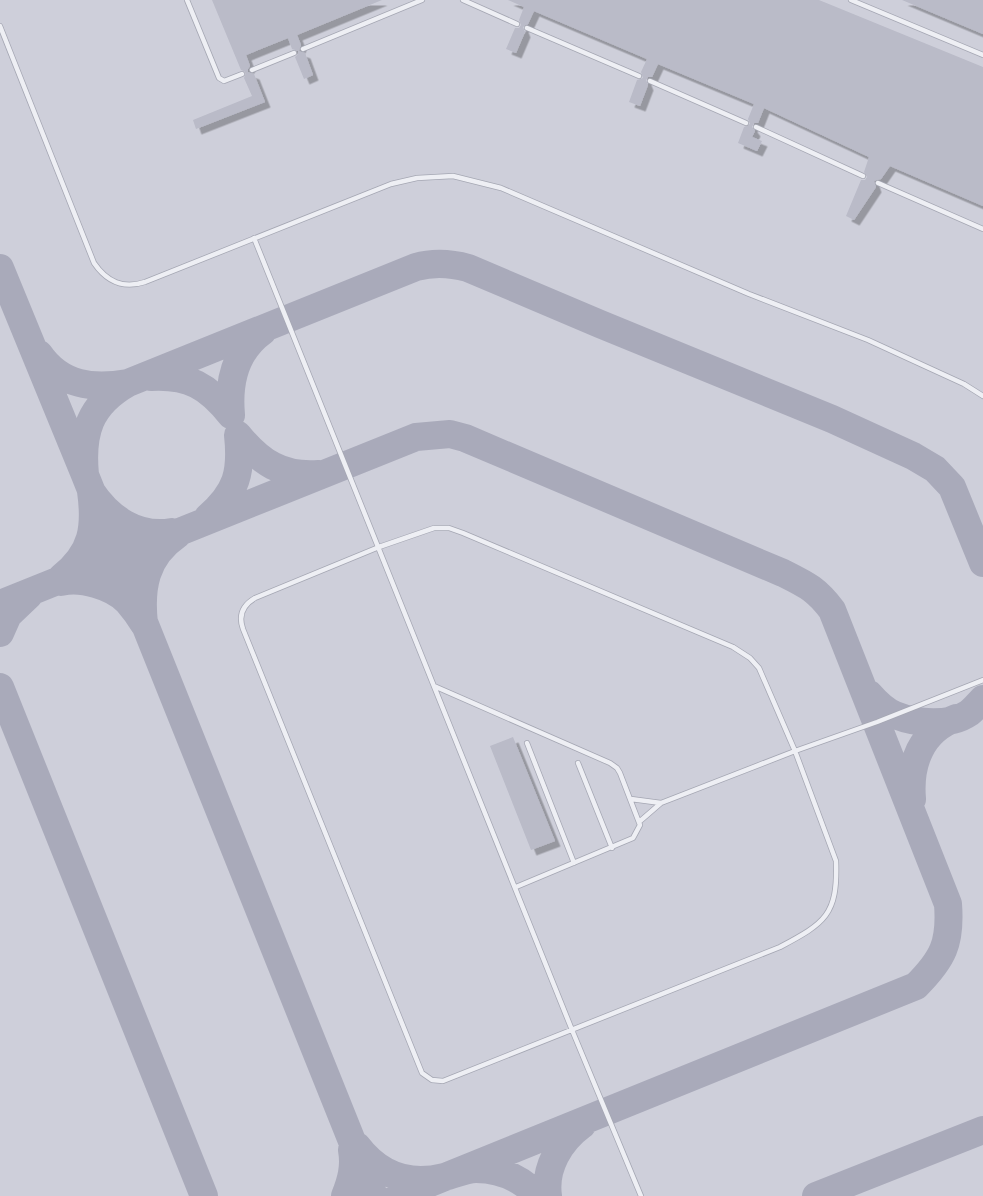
<svg xmlns="http://www.w3.org/2000/svg" width="983" height="1196" viewBox="0 0 983 1196" font-family="'Varela Round',sans-serif">
  <style>
    .built { fill: #cecfda }
    .lines { fill: none; stroke-linecap: round; stroke-linejoin: round }
    .taxiway { stroke: #a9aaba; stroke-width: 28 }
    .building { fill: #babbc8; filter: url(#shadow) }
    .service-casing { stroke: #a5a7b3; stroke-width: 6 }
    .service { stroke: #eeeff4; stroke-width: 4.5 }
  </style>
  <defs>
    <filter id="shadow"><feDropShadow dx="5.5" dy="5.5" stdDeviation="0" flood-color="#0004"/></filter>
  </defs>
  <rect width="100%" height="100%" fill="#dcdde6"/>
  <path class="built" d="M0,0H983V1196H0Z"/>
  <g class="lines">
    <path class="taxiway" d="M0,268L85,475L374,1196
      M39,354C61,386 93,389 128,383
      M151,377C189,375 208,386 231,415
      M231,415C228,382 235,351 263,331
      M85,475C81,433 89,405 128,383L416,267C434,262 450,263 468,268L600,324L832,419L913,456L935,469L952,487L983,563
      M208,517C237,492 242,472 238,435C260,462 282,477 319,474
      M62,577C93,552 96,527 91,491C109,518 137,538 172,532
      M61,582C81,577 112,586 127,601C133,608 139,616 144,624C140,588 145,557 177,535
      M0,604L416,437L450,434L465,438L783,573C807,585 816,589 832,610L948,904C951,943 943,959 916,986L398,1196
      M0,633L8,615L29,595
      M0,687L204,1196
      M869,694C876,702 885,711 895,715C917,724 950,726 969,713C974,709 979,703 983,699
      M912,799C909,764 921,731 956,718
      M357,1146C379,1175 409,1186 444,1177C454,1175 465,1169 476,1169C500,1169 521,1178 538,1196
      M345,1196C351,1181 355,1167 352,1150
      M548,1196C544,1168 560,1141 582,1125
      M816,1196L983,1130"/>
  </g>
  <path class="building" d="M212,0H382L297,35L301,45L299,51L305,53L313,75L304,79L295,57L298,54V51L292,49L288,38L246,55L250,66L248,69V72L254,74L265,102L196,129L193,120L252,96L244,78L246,72L241,70Z
    M508,0H819L983,67V206L890,166L881,179L874,181L876,187L854,220L846,216L861,180H865L867,177L864,172L869,157L764,108L758,123H754L752,127L755,131L752,137L762,141L757,151L738,143L744,127L750,124L748,119L754,104L658,64L652,77H648L646,80L648,85L640,106L629,102L637,80L643,78L641,72L647,59L534,11L528,24L523,27L525,32L516,53L506,49L515,28H519L521,25L519,20L524,7Z
    M902,0H983V34Z
    M513,737L555,841L531,850L490,746Z"/>
  <g class="lines">
    <g class="service-casing">
      <path id="service" d="M187,0L219,78L224,81L242,74
        M463,0L517,24
        M851,0L983,55
        M0,26L94,263C107,282 123,289 145,282L391,184L417,178L453,176L501,188L749,294L868,340L964,384L983,396
        M527,28L639,76
        M303,49L422,0
        M252,70L294,53
        M650,81L746,123
        M756,127L863,176
        M878,183L983,229
        M254,238L572,1030L641,1196
        M434,528H449L463,533L733,647L750,658L759,668L795,751L836,861C838,915 825,923 780,947L443,1081L432,1080L422,1073L243,629C238,615 243,605 255,598L379,547Z
        M434,686L610,763L617,768L620,773L640,825L633,838L516,887
        M527,743L574,863
        M578,763L612,848
        M631,799L661,803
        M639,822L661,803L795,751L877,722L983,680"/>
    </g>
    <use href="#service" class="service"/>
  </g>
</svg>
